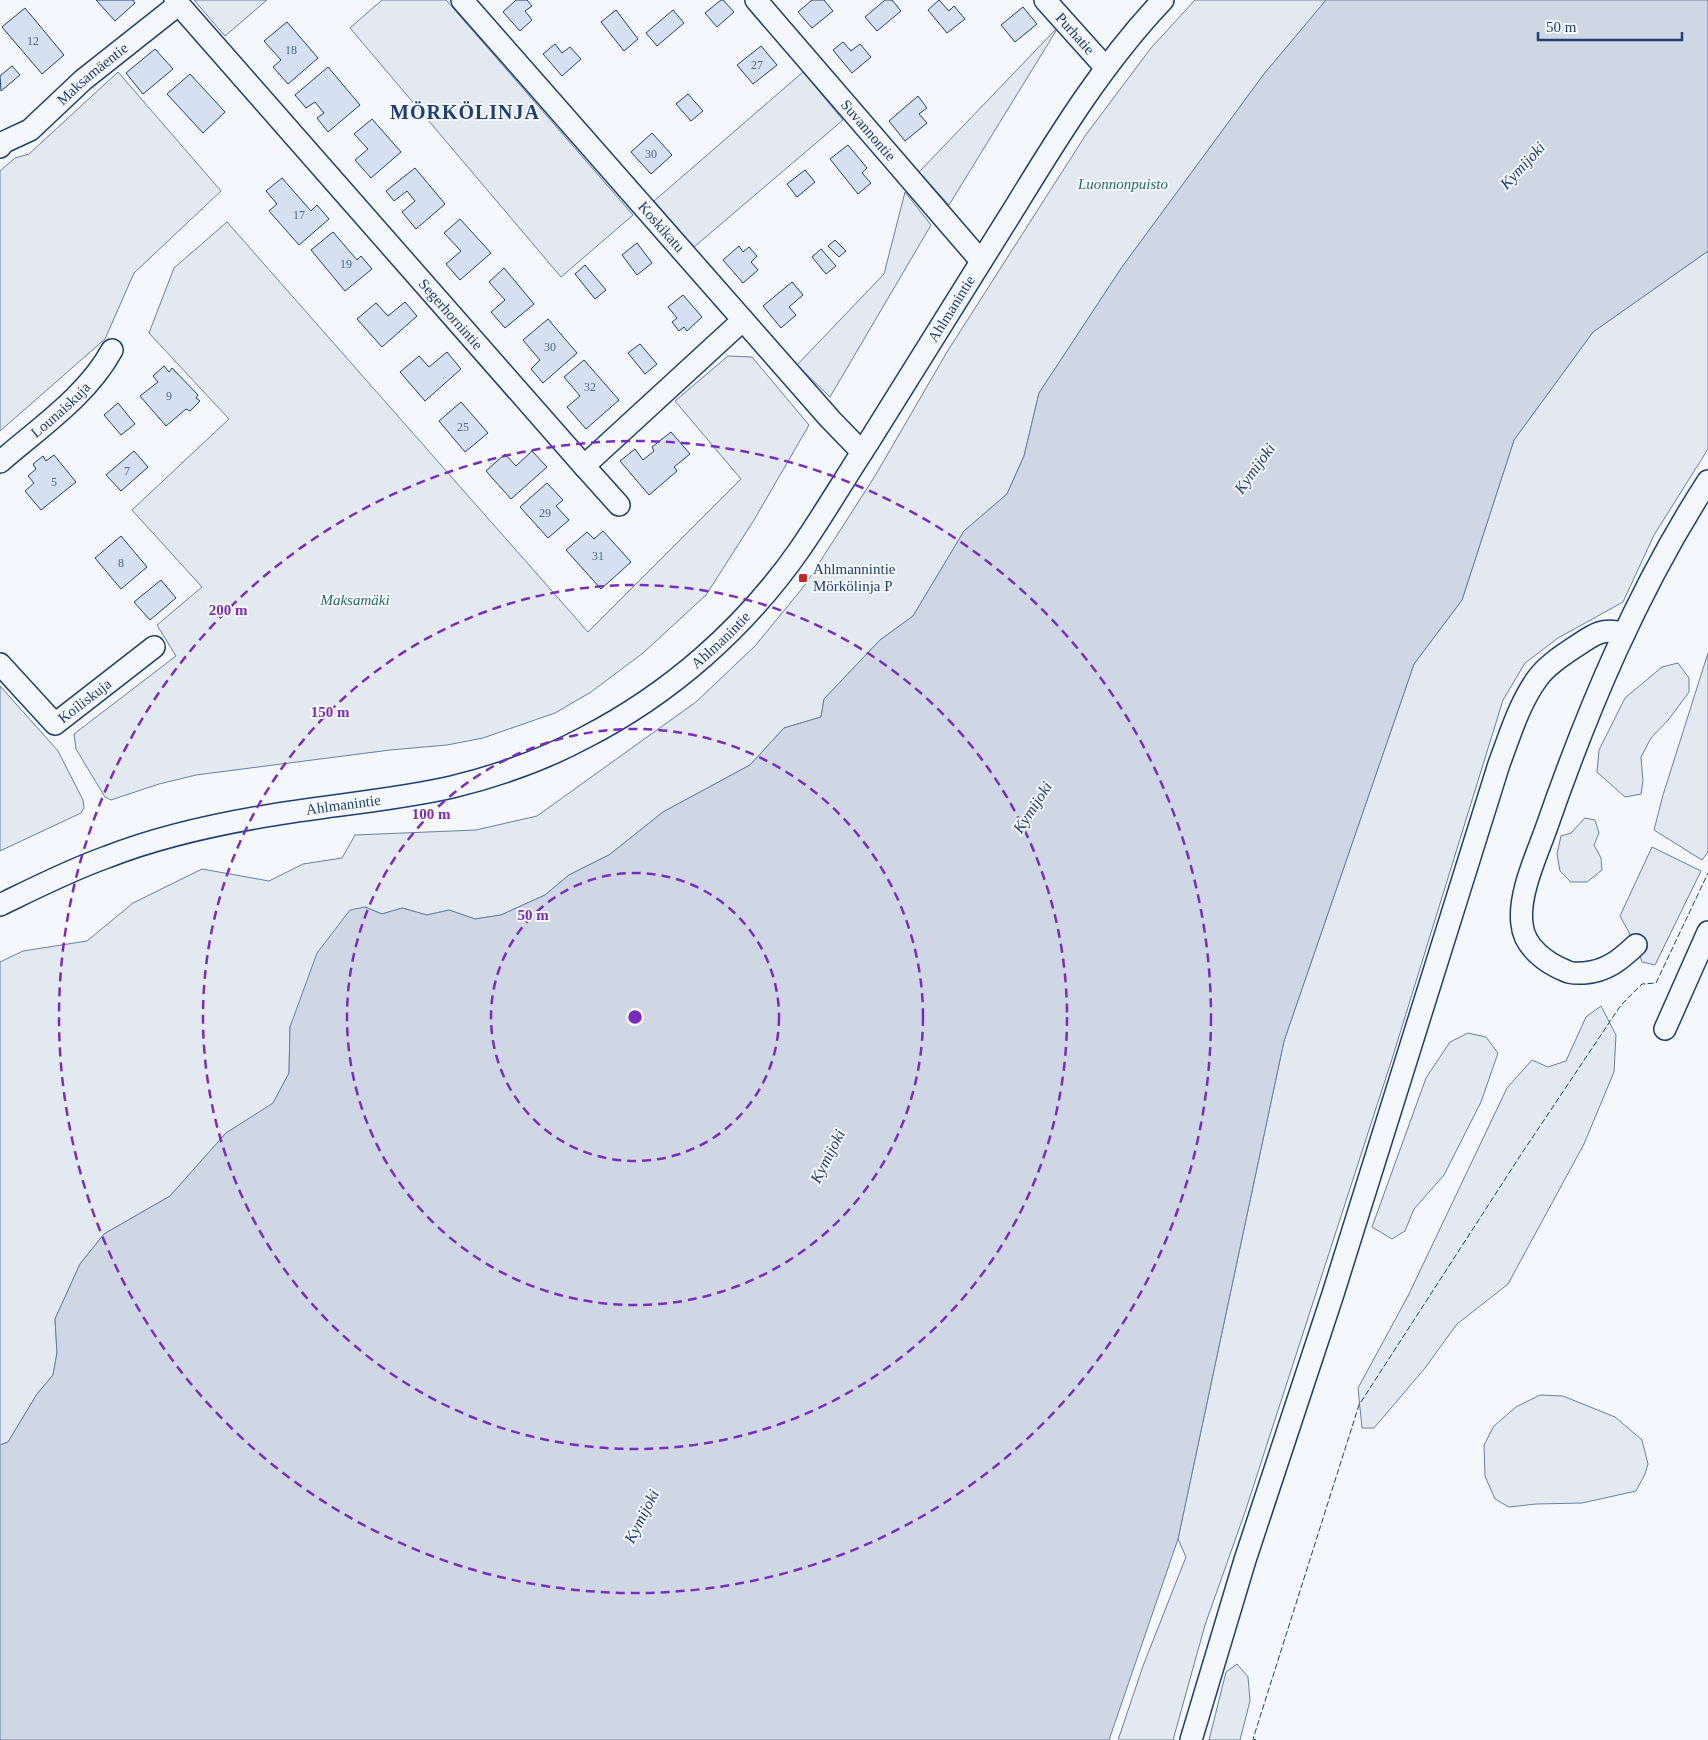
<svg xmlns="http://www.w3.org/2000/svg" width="1708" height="1740" viewBox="0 0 1708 1740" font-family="'Times New Roman',serif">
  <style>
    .green { fill: #e3e9f0; stroke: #687fa3 }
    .parking { fill: #e3e8f0; stroke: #687fa3 }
    .water { fill: #cfd7e4; stroke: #687fa3 }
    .building { fill: #d5e0f0; stroke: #1d3f73 }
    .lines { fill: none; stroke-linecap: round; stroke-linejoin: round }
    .minor-casing { stroke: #1d3f73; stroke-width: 24 }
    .minor { stroke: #f4f7fb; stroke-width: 21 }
    .fence { stroke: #1d3f73; stroke-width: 1; stroke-dasharray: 6 2.5; stroke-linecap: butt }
    .ring { fill: none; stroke: #7b2cbf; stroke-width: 2.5; stroke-dasharray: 9 6 }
    .poi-dot { fill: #c62828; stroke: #f4f7fb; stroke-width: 2 }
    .labels { text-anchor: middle; stroke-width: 4; stroke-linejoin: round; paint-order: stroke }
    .number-label { font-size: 12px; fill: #4b6792 }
    .street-label { font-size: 15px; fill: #1d3f73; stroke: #f4f7fb }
    .park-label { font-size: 15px; font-style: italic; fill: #2c6c60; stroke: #f4f7fb }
    .poi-label { font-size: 15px; fill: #1d3f73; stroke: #f4f7fb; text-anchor: start }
    .water-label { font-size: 16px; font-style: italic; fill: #1d3f73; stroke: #f4f7fb }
    .district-label { font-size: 20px; font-weight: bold; letter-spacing: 1px; fill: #1d3f73; stroke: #f4f7fb }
    .centre { fill: #7b2cbf; stroke: #f4f7fb; stroke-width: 2.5 }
    .ring-label { font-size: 15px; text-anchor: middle; font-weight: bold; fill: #7b2cbf; stroke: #f4f7fb; stroke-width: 4; stroke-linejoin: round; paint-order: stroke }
  </style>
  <rect width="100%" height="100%" fill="#f4f7fb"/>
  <path class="green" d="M194,0H267L225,36Z
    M382,0H446L633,215L561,277L350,28Z
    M1195,0H1326L1264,74L1122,267L1039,393L1024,456L1007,494L964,531L913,616L880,640L824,699L821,717L784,728L750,765L663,812L609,855L569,875L545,895L501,915L475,919L449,910L427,915L402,908L382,914L365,907L290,1027L289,1073L273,1104L226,1133L170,1196L104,1234L80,1264L55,1319L57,1353L53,1375L37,1394L8,1442L0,1445V962L23,951L87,941L133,903L202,869L269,881L303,864L342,858L355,835L476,830L537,816L696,702L755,646L805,585L875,476L947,352L1085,136L1151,48Z
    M1059,26L949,205L919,172Z
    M118,72L221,191L134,273L105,339L0,431V171L15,158L29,154Z
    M803,72L843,120L694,247L654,201Z
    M905,192L931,225L830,397L797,365L884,274Z
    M227,222L588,632L741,479L675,401L728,356L752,357L809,425L754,520L706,595L643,653L591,692L555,713L483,738L447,745L390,750L196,775L159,784L111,800L105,797L76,749L74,734L176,656L157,625L202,587L132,510L229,419L149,333L174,268Z
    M1708,251V449L1654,535L1623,602L1558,638L1525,663L1503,700L1392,1059L1245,1512L1205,1625L1173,1740H1118L1143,1666L1186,1557L1178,1539L1284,1041L1414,664L1462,600L1514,440L1593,332Z
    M1708,653V852L1702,860L1654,830L1663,795Z
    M1678,663L1689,678V692L1669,719L1651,738L1641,757L1643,781L1641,794L1625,797L1597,772L1599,750L1625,698L1662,667Z
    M0,686L58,751L83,800L84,808L81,813L0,851Z
    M1585,818L1595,820L1599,833L1594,845L1601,858L1602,870L1587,882H1571L1560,871L1557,854L1561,836L1571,833Z
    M1601,1006L1616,1035L1614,1072L1584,1144L1508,1284L1457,1324L1425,1368L1374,1428H1362L1358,1388L1408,1296L1507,1088L1532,1060L1548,1067L1566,1061L1586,1017Z
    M1468,1033L1486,1037L1498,1053L1481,1102L1444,1175L1414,1209L1405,1231L1392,1239L1372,1227L1426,1078L1450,1042Z
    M1540,1395L1563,1396L1615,1417L1642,1440L1648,1464L1645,1474L1636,1491L1582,1503L1536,1504L1509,1507L1495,1499L1485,1476L1484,1445L1494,1426L1516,1407Z
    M1237,1664L1248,1677L1250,1701L1240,1740H1209L1226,1672Z"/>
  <path class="parking" d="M1652,847L1701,871L1655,965L1642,962L1636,945L1620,916Z"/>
  <path class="water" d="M1326,0H1708V251L1593,332L1514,440L1462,600L1414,664L1284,1041L1178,1539L1109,1740H0V1445L8,1442L37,1394L53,1375L57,1353L55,1319L80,1264L104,1234L170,1196L226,1133L273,1103L289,1073L290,1027L317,953L350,910L365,907L382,914L402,908L427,915L449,910L475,919L501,915L545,895L569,875L609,855L663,812L750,765L784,728L821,717L824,699L880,640L913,616L964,531L1007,494L1024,456L1039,393L1122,267L1264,74Z"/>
  <path class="building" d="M96,0H133L135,3L115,21Z
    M516,0H527L532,6L525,11L532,20L520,31L503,12Z
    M721,0H723L734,12L717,27L705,13Z
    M812,0H824L833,11L812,28L798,12Z
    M885,0H892L901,11L877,31L865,17Z
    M939,0L949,11L954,6L965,19L947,33L928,10Z
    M1023,7L1037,24L1015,42L1001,25Z
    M25,8L64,55L42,74L2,27Z
    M616,10L638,39L624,51L601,22Z
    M673,10L684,23L657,46L646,33Z
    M287,22L318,58L288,84L273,67L281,60L264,41Z
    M843,42L851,51L860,44L871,57L852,73L833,50Z
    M555,44L562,53L570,47L581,59L562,76L543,54Z
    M761,46L777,65L753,84L737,65Z
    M155,49L173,69L143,94L126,73Z
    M12,66L20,75L1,91L0,76Z
    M328,67L360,105L328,132L317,118L324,113L315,102L306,108L295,95Z
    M190,74L225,112L203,133L167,94Z
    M688,94L703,111L691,121L676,104Z
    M918,96L927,108L919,114L927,123L905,141L889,121Z
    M372,119L401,152L371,178L355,160L368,149L354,134Z
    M652,133L672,155L651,174L631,152Z
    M848,145L867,168L862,173L871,183L858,194L830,159Z
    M415,168L445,204L416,229L402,212L415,201L407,191L394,201L386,191Z
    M805,170L815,182L797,197L787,184Z
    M282,178L311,211L317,205L329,219L299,245L269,211L277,204L266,191Z
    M460,219L491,253L460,280L446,264L461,251L444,233Z
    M333,232L357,260L361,256L372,269L345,291L311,250Z
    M835,240L846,251L839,257L828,246Z
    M637,243L652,263L637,275L622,255Z
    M739,246L743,252L749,247L757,256L751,262L758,270L743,283L723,260Z
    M821,249L836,266L826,274L812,257Z
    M585,265L606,290L595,299L575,274Z
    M504,268L534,304L505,328L491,312L505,300L489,282Z
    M792,282L803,295L789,307L796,315L781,328L763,306Z
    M683,295L702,317L687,331L684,327L679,331L672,322L677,318L668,307Z
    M405,302L417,316L382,347L357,319L376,303L388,316Z
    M548,319L577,353L543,383L531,369L540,360L523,340Z
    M640,344L657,364L645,374L628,353Z
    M447,352L461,369L425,401L400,372L419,356L429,367Z
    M584,360L619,400L586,429L567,407L580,396L564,377Z
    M164,366L169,372L172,368L198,395L196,398L200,401L190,411L186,409L166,426L140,396L158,382L153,376Z
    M461,402L488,433L465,452L439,421Z
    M118,403L135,424L121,435L104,415Z
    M671,432L690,454L674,467L677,471L649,495L620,461L635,449L643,460L654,451L652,447Z
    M134,451L148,467L121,491L106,475Z
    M532,451L547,467L511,499L486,471L505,454L516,466Z
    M54,455L76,482L41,510L25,491L34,483L28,476L36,469L33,464L43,456L46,461Z
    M547,483L563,500L556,506L569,520L548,538L520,507Z
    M603,531L631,562L601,589L566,550L587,532L594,539Z
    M121,536L147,567L121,589L95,558Z
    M161,580L176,598L150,620L134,602Z"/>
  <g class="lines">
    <g class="minor-casing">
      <g id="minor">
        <path id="s1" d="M175,0L584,466L743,320"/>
        <path id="s2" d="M462,0L830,419L862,452"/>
        <path id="s3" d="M756,0L981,261"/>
        <path id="s4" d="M1045,0L1106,68"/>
        <path id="s5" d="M0,147L4,142L30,130L83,80L179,4"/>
        <path id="s6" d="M0,462C39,428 87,396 112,350"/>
        <path d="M584,466L619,505"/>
        <path id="s7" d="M0,664L55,724L154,647"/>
        <path id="s8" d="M0,905C35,888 70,870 107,857C158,837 212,825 266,816C328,805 391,801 452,787C497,776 543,760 584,738C670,694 745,628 800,549C824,514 845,478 868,443C918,363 967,283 1017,204C1061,132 1105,61 1163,0"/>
        <path d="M1636,945C1620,960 1607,971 1584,973C1579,973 1571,974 1566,971C1546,963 1524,947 1522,924C1518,895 1536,857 1546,829C1588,708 1638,589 1708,481"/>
        <path d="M1665,1029L1708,932"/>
        <path d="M1191,1740L1245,1560L1333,1294L1499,764C1510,735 1519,704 1537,679C1547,665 1563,655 1578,645C1594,634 1604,627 1624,634"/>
      </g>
    </g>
    <use href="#minor" class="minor"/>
    <path class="fence" d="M1256,1740L1253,1739L1359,1405L1522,1153L1621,1005L1642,984L1656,983L1708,873"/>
  </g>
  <g class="ring">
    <circle cx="635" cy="1017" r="144"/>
    <circle cx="635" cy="1017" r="288"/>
    <circle cx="635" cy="1017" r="432"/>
    <circle cx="635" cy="1017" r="576"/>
  </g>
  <rect class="poi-dot" x="798" y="573" width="10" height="10" rx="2.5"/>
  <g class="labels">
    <g class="number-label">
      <text x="33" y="45">12</text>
      <text x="291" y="54">18</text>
      <text x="757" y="69">27</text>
      <text x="651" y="158">30</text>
      <text x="299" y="219">17</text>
      <text x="346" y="268">19</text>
      <text x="550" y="351">30</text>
      <text x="590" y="391">32</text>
      <text x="169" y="400">9</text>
      <text x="463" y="431">25</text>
      <text x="127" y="475">7</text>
      <text x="54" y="486">5</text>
      <text x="545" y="517">29</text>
      <text x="598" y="560">31</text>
      <text x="121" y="567">8</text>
    </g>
    <g class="street-label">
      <text dy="5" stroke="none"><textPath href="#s4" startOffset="45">Purhatie</textPath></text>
      <text dy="5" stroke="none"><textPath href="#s5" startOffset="119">Maksamäentie</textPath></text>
      <text dy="5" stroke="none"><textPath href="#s3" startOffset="172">Suvannontie</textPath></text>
      <text dy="5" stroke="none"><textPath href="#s2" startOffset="302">Koskikatu</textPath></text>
      <text dy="5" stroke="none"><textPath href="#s8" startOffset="1185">Ahlmanintie</textPath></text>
      <text dy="5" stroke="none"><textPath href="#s1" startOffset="418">Segerhornintie</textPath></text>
      <text dy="5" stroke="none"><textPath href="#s6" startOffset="80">Lounaiskuja</textPath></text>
      <text dy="5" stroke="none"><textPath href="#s8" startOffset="780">Ahlmanintie</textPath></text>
      <text dy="5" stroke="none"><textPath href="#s7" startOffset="119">Koiliskuja</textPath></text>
      <text dy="5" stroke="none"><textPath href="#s8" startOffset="360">Ahlmanintie</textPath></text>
    </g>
    <g class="park-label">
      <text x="1123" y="189">Luonnonpuisto</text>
      <text x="355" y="605">Maksamäki</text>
    </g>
    <g class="poi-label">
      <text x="813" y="574">Ahlmannintie<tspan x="813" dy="17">Mörkölinja P</tspan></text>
    </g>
    <g class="water-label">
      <text transform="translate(1522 165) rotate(-47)" y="6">Kymijoki</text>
      <text transform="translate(1254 468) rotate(-54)" y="6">Kymijoki</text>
      <text transform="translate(1032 807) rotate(-57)" y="6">Kymijoki</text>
      <text transform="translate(827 1156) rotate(-63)" y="6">Kymijoki</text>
      <text transform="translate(641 1516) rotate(-63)" y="6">Kymijoki</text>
    </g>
    <g class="district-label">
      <text x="465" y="119">MÖRKÖLINJA</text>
    </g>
  </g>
  <circle cx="635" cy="1017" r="8" class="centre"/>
  <g class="ring-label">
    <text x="228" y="615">200 m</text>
    <text x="330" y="717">150 m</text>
    <text x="431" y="819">100 m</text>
    <text x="533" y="920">50 m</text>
  </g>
  <path d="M1538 32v8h144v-8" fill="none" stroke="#1d3f73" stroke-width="2.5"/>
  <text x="1546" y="32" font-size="15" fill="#1d3f73" stroke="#f4f7fb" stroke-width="4" paint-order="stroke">50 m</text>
</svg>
